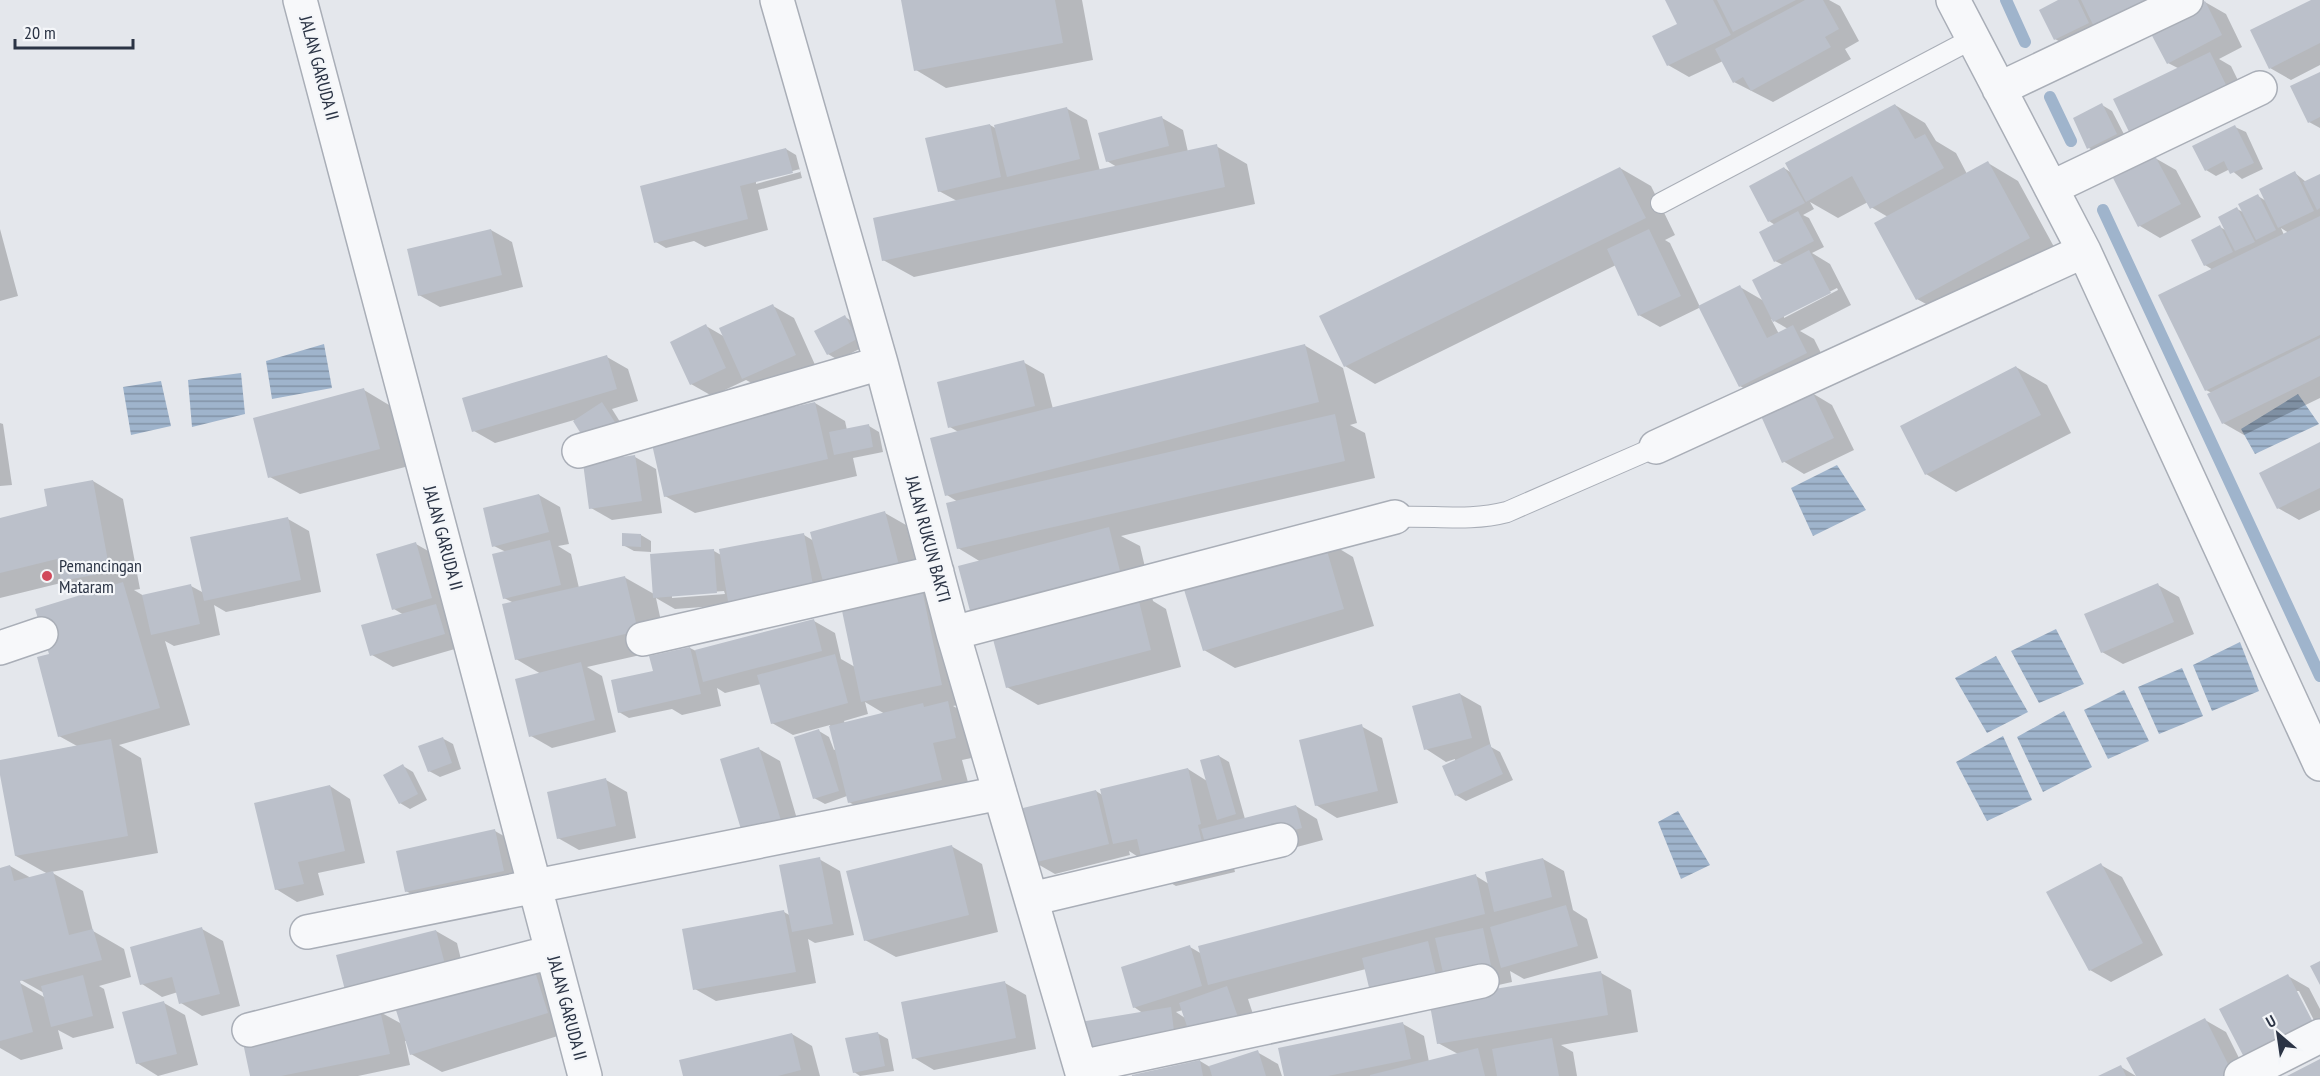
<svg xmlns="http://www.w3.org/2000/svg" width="2320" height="1076" viewBox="0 0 2320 1076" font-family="'PT Sans Narrow',sans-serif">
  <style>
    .water { fill: url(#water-rules) }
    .shadow { fill: #0003; fill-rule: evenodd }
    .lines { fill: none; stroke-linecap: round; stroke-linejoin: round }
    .stream { stroke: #9fb4cc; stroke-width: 12 }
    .building { fill: #bbc0ca }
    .service-casing { stroke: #a9aeb7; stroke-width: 22 }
    .minor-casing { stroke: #a9aeb7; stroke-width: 36 }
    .service { stroke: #f7f8fa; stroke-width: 20 }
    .minor { stroke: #f7f8fa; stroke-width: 33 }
    .poi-dot { fill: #d1495b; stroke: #f4f6f9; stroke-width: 2 }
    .labels { text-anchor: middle; stroke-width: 4.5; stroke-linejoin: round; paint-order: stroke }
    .street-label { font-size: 18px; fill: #2b3445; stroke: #f4f6f9 }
    .poi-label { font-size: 18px; fill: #2b3445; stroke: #f4f6f9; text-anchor: start }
  </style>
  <defs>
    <pattern id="water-rules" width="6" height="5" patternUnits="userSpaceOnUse" patternTransform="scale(1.5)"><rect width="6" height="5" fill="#9fb4cc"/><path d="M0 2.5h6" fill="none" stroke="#8293a7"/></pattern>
  </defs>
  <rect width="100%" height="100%" fill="#e4e7ec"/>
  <path class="water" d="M324,344L332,388L272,399L266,361Z
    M241,373L245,414L192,427L188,380Z
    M161,381L171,426L131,435L123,387Z
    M2298,394L2319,424L2255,454L2241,429Z
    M1837,465L1866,510L1813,536L1791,488Z
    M2056,629L2084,684L2039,703L2011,651Z
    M2240,642L2259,691L2212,711L2193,665Z
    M1996,656L2028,712L1987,733L1955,678Z
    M2182,668L2203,716L2159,734L2138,687Z
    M2124,690L2149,741L2108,759L2084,710Z
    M2064,711L2092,767L2043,792L2017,737Z
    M2003,736L2032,800L1987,821L1956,762Z
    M1678,811L1710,865L1681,879L1658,822Z"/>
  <path class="shadow" d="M902,0H1082L1093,60L946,88L916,70Z
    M1667,0H1829L1840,6L1859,41L1845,49L1851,59L1773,102L1734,82L1723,61L1689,77L1668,65L1679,25Z
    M2061,0H2202L2118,42L2066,45L2055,39Z
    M2315,0H2320V65L2291,80L2270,68Z
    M2205,2L2226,14L2242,47L2219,59L2231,66L2250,105L2168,63Z
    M2320,73V128L2309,122Z
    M1895,105L1925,123L1936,141L1956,153L1967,174L1988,163L2018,181L2059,256L1948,316L1917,299L1888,217L1871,207L1868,202L1838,218L1810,202L1814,209L1803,215L1809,218L1824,247L1812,253L1830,264L1851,305L1800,331L1814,339L1827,365L1761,398L1740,386L1701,307L1660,327L1639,315L1616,265L1375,384L1345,366L1620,168L1651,186L1675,235L1665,240L1670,243L1700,307L1740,287L1764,301L1783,265L1775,261V225L1769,221L1784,168L1792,173ZM1837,288L1838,290L1784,318V315ZM1771,319L1788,329L1779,334Z
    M2102,105L2112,111L2127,140L2099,154L2089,148Z
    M1066,108L1087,120L1100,171L1117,167L1107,161L1162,118L1183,130L1188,152L1216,146L1247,164L1255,204L914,277L883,260L957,201L939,191L990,125L997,129Z
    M2235,127L2246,132L2263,169L2242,179L2230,169L2216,176L2206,170Z
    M786,149L796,155L802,178L758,190L768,230L705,247L694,241L666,248L656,242ZM800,169V172L756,184V181Z
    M2155,158L2176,170L2201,217L2160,238L2140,226L2115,179Z
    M2295,173L2306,182L2320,175V398L2244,435L2223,423L2212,393L2206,390L2213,270L2205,265L2220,227L2227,231L2237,209L2245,213L2258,196L2266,201ZM2281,228L2289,233L2284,235Z
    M0,229L18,296L0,301Z
    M491,230L512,242L523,287L440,307L419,295Z
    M773,306L794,318L816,367L765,390L746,380L712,396L691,384L706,326L725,337Z
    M845,317L855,323L867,345L838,360L828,354Z
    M1304,345L1343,368L1357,423L1350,425L1365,433L1375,478L1121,536L1140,546L1153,601L1166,609L1181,667L1038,705L1007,687L981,562L958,548V502L947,495L960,433L950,427L1023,362L1044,374L1053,409Z
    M607,357L628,369L638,401L612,409L627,433L590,444L574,420L495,443L474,431Z
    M2016,367L2047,385L2071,433L1956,492L1926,474Z
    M364,390L394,408L409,466L300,494L270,477Z
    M1812,393L1832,405L1854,450L1804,474L1783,461Z
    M815,403L845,421L847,430L869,426L879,432L883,452L853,458L857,476L695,513L665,496Z
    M0,423L3,424L12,485L0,486Z
    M2320,444V510L2299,520L2278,508Z
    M635,457L656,469L662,513L612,520L591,508Z
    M93,481L123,499L140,589L134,590L144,596L191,586L204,593L288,519L309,531L321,592L226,612L214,605L220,635L174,646L165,641L190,725L119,745L141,758L158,853L51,872L83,891L93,931L124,949L131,977L99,986L104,989L114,1028L73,1038L58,1030L63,1049L21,1060L0,1048V869L10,866L31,878L48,874L16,856L0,761L77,746L59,736L50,655L87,594L65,582L0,598V520L49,507ZM14,976L44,993V997L13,979Z
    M539,495L560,507L569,544L558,546L571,554L579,588L624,577L654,594L714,551L721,555L804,535L814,541L885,513L906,525L921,580L730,605L675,609L656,598L667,649L587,667L602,676L616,732L552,748L531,736L541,674L516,659L514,603L504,598L506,552L494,546ZM724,591L725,594L672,598V595Z
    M641,535L651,541V552L634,551L623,545Z
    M1323,539L1353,557L1374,626L1235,668L1204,650Z
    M416,544L437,556L465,646L393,667L372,655L404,615L394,609Z
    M2158,585L2179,597L2194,634L2123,664L2102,652Z
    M922,590L952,608L971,702L953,706L978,720L986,755L962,760L972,797L879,820L849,802L847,796L825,804L814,798L819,731L829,737L834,750L836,749L830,725L793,735L772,723L761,684L725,693L717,688L721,706L682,715L672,709L629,718L619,712L654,672L690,648L696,651L814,621L835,633L841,659L855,667ZM865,702L885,714L845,724L844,721L868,714Z
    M1460,694L1481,706L1491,747L1500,752L1513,780L1466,801L1456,795L1455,759L1446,762L1426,749Z
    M1361,726L1382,738L1398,803L1337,818L1316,805Z
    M442,738L453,744L461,769L440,777L429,771Z
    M759,749L780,761L802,836L765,847Z
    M1219,756L1229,762L1245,819L1296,806L1317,819L1323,840L1233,864L1235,872L1176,886L1145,869L1143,860L1129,851L1130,855L1055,874L1034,862L1096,791L1104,796L1188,769L1207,781Z
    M403,766L413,772L427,800L410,809L400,803Z
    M606,780L627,792L636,838L579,850L558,838Z
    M330,786L350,799L365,863L318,873L324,895L297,902L276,889Z
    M495,831L516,843L524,882L427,903L406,891Z
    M951,846L982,864L998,932L896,957L865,940Z
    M819,859L840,871L854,935L815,943L808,939L816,983L716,1001L695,989L784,912L791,916Z
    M1543,859L1564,871L1573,910L1587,919L1598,958L1524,979L1510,971L1512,982L1467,992L1366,969L1248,999L1259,1032L1196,1050L1134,1007L1190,947L1202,954L1476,876L1489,884ZM1183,1010L1185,1018L1176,1012Z
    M2101,865L2122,877L2163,955L2111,982L2090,970Z
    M202,929L223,941L240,1006L202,1016L181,1003L178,992L162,997L142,984Z
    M436,931L457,943L467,984L338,956Z
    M533,967L564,985L577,1030L442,1072L411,1054L407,1041H405L410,1065L358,1076H251L380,1012L402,1024Z
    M1601,973L1631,990L1638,1032L1561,1045L1573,1052L1577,1076H1285L1403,1024L1424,1036L1429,1062L1458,1054L1438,1043Z
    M2288,976L2309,988L2320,1009V1046ZM2295,991H2299L2320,1032L2317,1033Z
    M1005,983L1026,995L1036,1049L934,1070L914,1058Z
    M164,1003L185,1015L198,1065L158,1076L137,1063Z
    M2205,1020L2226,1032L2248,1076H2137Z
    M877,1033L888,1039L894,1071L860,1076L854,1072Z
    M792,1034L812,1046L820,1076H685Z
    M1257,1052L1278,1064L1282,1076H1135L1200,1061L1210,1067Z
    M2121,1067L2136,1076H2101Z"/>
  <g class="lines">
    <path class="stream" d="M2006,0L2025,42
      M2050,97L2071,141
      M2103,210L2320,676"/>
  </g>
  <path class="building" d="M901,0H1055L1063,43L914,71Z
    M1665,0H1713L1731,35L1667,66L1652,36L1677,24Z
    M1717,0H1796L1733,32Z
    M1805,0H1823L1839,29L1825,37L1831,47L1751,91L1743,77L1733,83L1715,49Z
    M2058,0H2078L2089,23L2054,40L2039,10Z
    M2081,0H2158L2096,31Z
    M2311,0H2320V43L2269,69L2250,30Z
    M2205,1L2222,35L2167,64L2149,30Z
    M2210,52L2230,93L2133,140L2113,99Z
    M2320,72V117L2308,123L2290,86Z
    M2102,103L2117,134L2087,149L2073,118Z
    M1895,104L1915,139L1925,134L1944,168L1870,209L1852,176L1806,202L1785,163Z
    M1067,107L1080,159L1007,177L994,125Z
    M1162,116L1169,146L1106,162L1098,133Z
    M990,124L1001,177L938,192L925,138Z
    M2235,125L2254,163L2230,174L2224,161L2205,171L2192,146Z
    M1217,144L1225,187L882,261L873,218Z
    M786,148L793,173L740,186L748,219L654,243L640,186Z
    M2155,156L2181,204L2138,227L2113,178Z
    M1988,161L2030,238L1916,300L1874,223Z
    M1620,167L1646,218L1344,367L1319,316Z
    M1784,167L1805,203L1768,222L1749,186Z
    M2295,171L2314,211L2278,228L2259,189Z
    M2320,174V208L2317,210L2303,182Z
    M2258,194L2276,230L2256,240L2238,204Z
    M2237,207L2255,242L2235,251L2218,217Z
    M1798,211L1814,241L1774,262L1759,232Z
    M2320,216V335L2205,391L2158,295Z
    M2220,225L2233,252L2204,266L2191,240Z
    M491,229L502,275L418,296L407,249Z
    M1649,229L1681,296L1638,316L1607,249Z
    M1809,250L1831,293L1773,322L1752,280Z
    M1740,285L1767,338L1793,325L1807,353L1739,387L1698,306Z
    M773,304L796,355L742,379L719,328Z
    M845,315L857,339L827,355L814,331Z
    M706,324L726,368L690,385L670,342Z
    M2320,338V376L2222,424L2207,394Z
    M1305,344L1319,402L945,496L930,438Z
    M607,355L617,389L472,432L462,398Z
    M1024,360L1035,406L948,428L937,382Z
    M2016,366L2041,415L1925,475L1900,426Z
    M364,388L380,449L268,478L253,418Z
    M1812,391L1834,438L1782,463L1761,416Z
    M602,402L618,427L588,445L573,421Z
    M815,402L828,459L664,497L651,440Z
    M1335,414L1345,461L957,549L946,503Z
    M869,424L873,447L834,455L829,432Z
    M2320,442V488L2277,509L2259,473Z
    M635,455L642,501L589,509L583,463Z
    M93,480L110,572L61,581L57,559L0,573V518L47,506L44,489Z
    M539,494L549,532L492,547L483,508Z
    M885,511L900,569L825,589L810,532Z
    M288,517L301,580L204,601L190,537Z
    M1109,527L1123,583L973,622L958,566Z
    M622,533L641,534V547L622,546Z
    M804,533L814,591L729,607L719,549Z
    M1323,537L1344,609L1203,651L1181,580Z
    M550,540L561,585L503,599L492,554Z
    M416,542L432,598L392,610L376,554Z
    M714,549L717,593L653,598L650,554Z
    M625,576L638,631L515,660L502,604Z
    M123,582L160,708L58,737L37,657L49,654L35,609Z
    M2158,583L2174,622L2101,653L2084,614Z
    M191,584L200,624L151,635L142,595Z
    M922,589L942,685L861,702L841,606Z
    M1136,589L1151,650L1006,688L990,628Z
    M436,604L445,634L370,656L361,625Z
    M814,619L822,651L703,682L695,650Z
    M690,647L701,694L618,713L611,680L653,671L649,656Z
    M835,654L848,703L771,724L757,675Z
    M581,662L595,720L529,737L515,679Z
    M1460,693L1472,738L1424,750L1412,706Z
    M948,701L956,738L933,743L942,780L848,803L829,726L923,703L924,707Z
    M1362,724L1378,791L1315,806L1299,740Z
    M819,729L839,791L813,799L794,737Z
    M443,737L452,763L428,772L418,746Z
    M111,739L128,836L15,856L0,775V760Z
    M1490,744L1503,774L1455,796L1442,766Z
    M759,747L782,824L743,836L720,759Z
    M1219,755L1236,814L1217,820L1200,760Z
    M403,764L418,794L399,804L383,775Z
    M1188,768L1201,824L1198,825L1205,855L1144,870L1137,839L1113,844L1100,789Z
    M606,778L616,826L557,839L547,792Z
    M330,785L345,851L298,862L304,884L275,890L254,803Z
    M1096,790L1109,844L1033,863L1019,809Z
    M1296,805L1302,828L1208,853L1201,829Z
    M495,829L504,871L405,892L396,851Z
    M952,845L969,915L864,941L846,871Z
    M820,857L833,924L792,932L779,865Z
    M1543,858L1552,897L1494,912L1485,872Z
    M2101,863L2143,943L2089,971L2046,892Z
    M10,865L14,881L53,871L69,935L93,929L102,960L20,981L33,1032L0,1041V868Z
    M1476,874L1485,914L1208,985L1198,946Z
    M1566,905L1578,946L1501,968L1490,927Z
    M784,910L796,972L693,990L682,929Z
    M202,927L220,994L179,1004L172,977L140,985L130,947Z
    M1483,928L1492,970L1445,981L1435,938Z
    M436,930L447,972L347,998L336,955Z
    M1428,941L1437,979L1371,996L1362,958Z
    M1190,945L1202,986L1133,1008L1121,967Z
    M2320,961V985L2310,966Z
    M533,965L548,1013L410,1055L395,1007Z
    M1601,971L1608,1015L1437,1044L1429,1000Z
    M2288,974L2315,1026L2246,1061L2219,1009Z
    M83,975L93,1016L51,1027L41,986Z
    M1005,981L1016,1038L912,1059L901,1002Z
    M1227,986L1239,1020L1191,1038L1179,1003Z
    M164,1001L177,1054L136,1064L122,1012Z
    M1171,1007L1175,1039L1085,1053L1080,1022Z
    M380,1010L390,1054L281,1076H250L242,1038Z
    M2205,1018L2232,1072L2224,1076H2136L2126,1058Z
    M1403,1022L1411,1059L1328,1076H1284L1278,1048Z
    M878,1032L885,1066L853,1073L845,1038Z
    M792,1033L801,1070L778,1076H683L679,1060Z
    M1552,1038L1559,1076H1497L1492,1049Z
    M1478,1048L1485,1076H1370V1075Z
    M1258,1050L1266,1076H1212L1209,1066Z
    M2320,1059V1076H2287Z
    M1200,1060L1203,1076H1132V1075Z
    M2121,1065L2126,1076H2098Z"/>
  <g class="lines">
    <g class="service-casing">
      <path id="service" d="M1661,203L1972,39
        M1395,517C1434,515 1469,522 1507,512L1656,447"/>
    </g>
    <g class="minor-casing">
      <path id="minor" d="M300,0L585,1076
        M777,0L881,363L953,633L1083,1076
        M1953,0L2084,251L2320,764
        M1999,89L2186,0
        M2051,188L2260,88
        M1656,447L2084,251
        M579,451L881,363
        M953,633L1395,517
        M643,639L937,572
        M0,648L41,634
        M1031,899L1281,840
        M307,932L1000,793
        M249,1030L552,952
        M1081,1067L1482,981
        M2241,1076L2320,1036"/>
    </g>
    <use href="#service" class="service"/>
    <use href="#minor" class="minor"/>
  </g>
  <circle class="poi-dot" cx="47" cy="576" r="6"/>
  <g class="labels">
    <g class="street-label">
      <text transform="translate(319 68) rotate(75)" y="6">JALAN GARUDA II</text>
      <text transform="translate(443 538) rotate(75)" y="6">JALAN GARUDA II</text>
      <text transform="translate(928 539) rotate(75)" y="6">JALAN RUKUN BAKTI</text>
      <text transform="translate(567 1008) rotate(75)" y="6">JALAN GARUDA II</text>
    </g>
    <g class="poi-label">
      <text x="59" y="572">Pemancingan<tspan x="59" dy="21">Mataram</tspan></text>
    </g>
  </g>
  <g transform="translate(2278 1034) rotate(331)" stroke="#f4f6f9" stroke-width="4.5" paint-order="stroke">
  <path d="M0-4.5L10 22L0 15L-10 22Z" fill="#2b3445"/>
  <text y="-9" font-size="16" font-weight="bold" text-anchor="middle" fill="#2b3445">U</text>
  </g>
  <path d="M15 39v9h118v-9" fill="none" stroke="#2b3445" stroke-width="3"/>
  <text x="24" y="39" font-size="18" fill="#2b3445" stroke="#f4f6f9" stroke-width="4.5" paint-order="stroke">20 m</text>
</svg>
